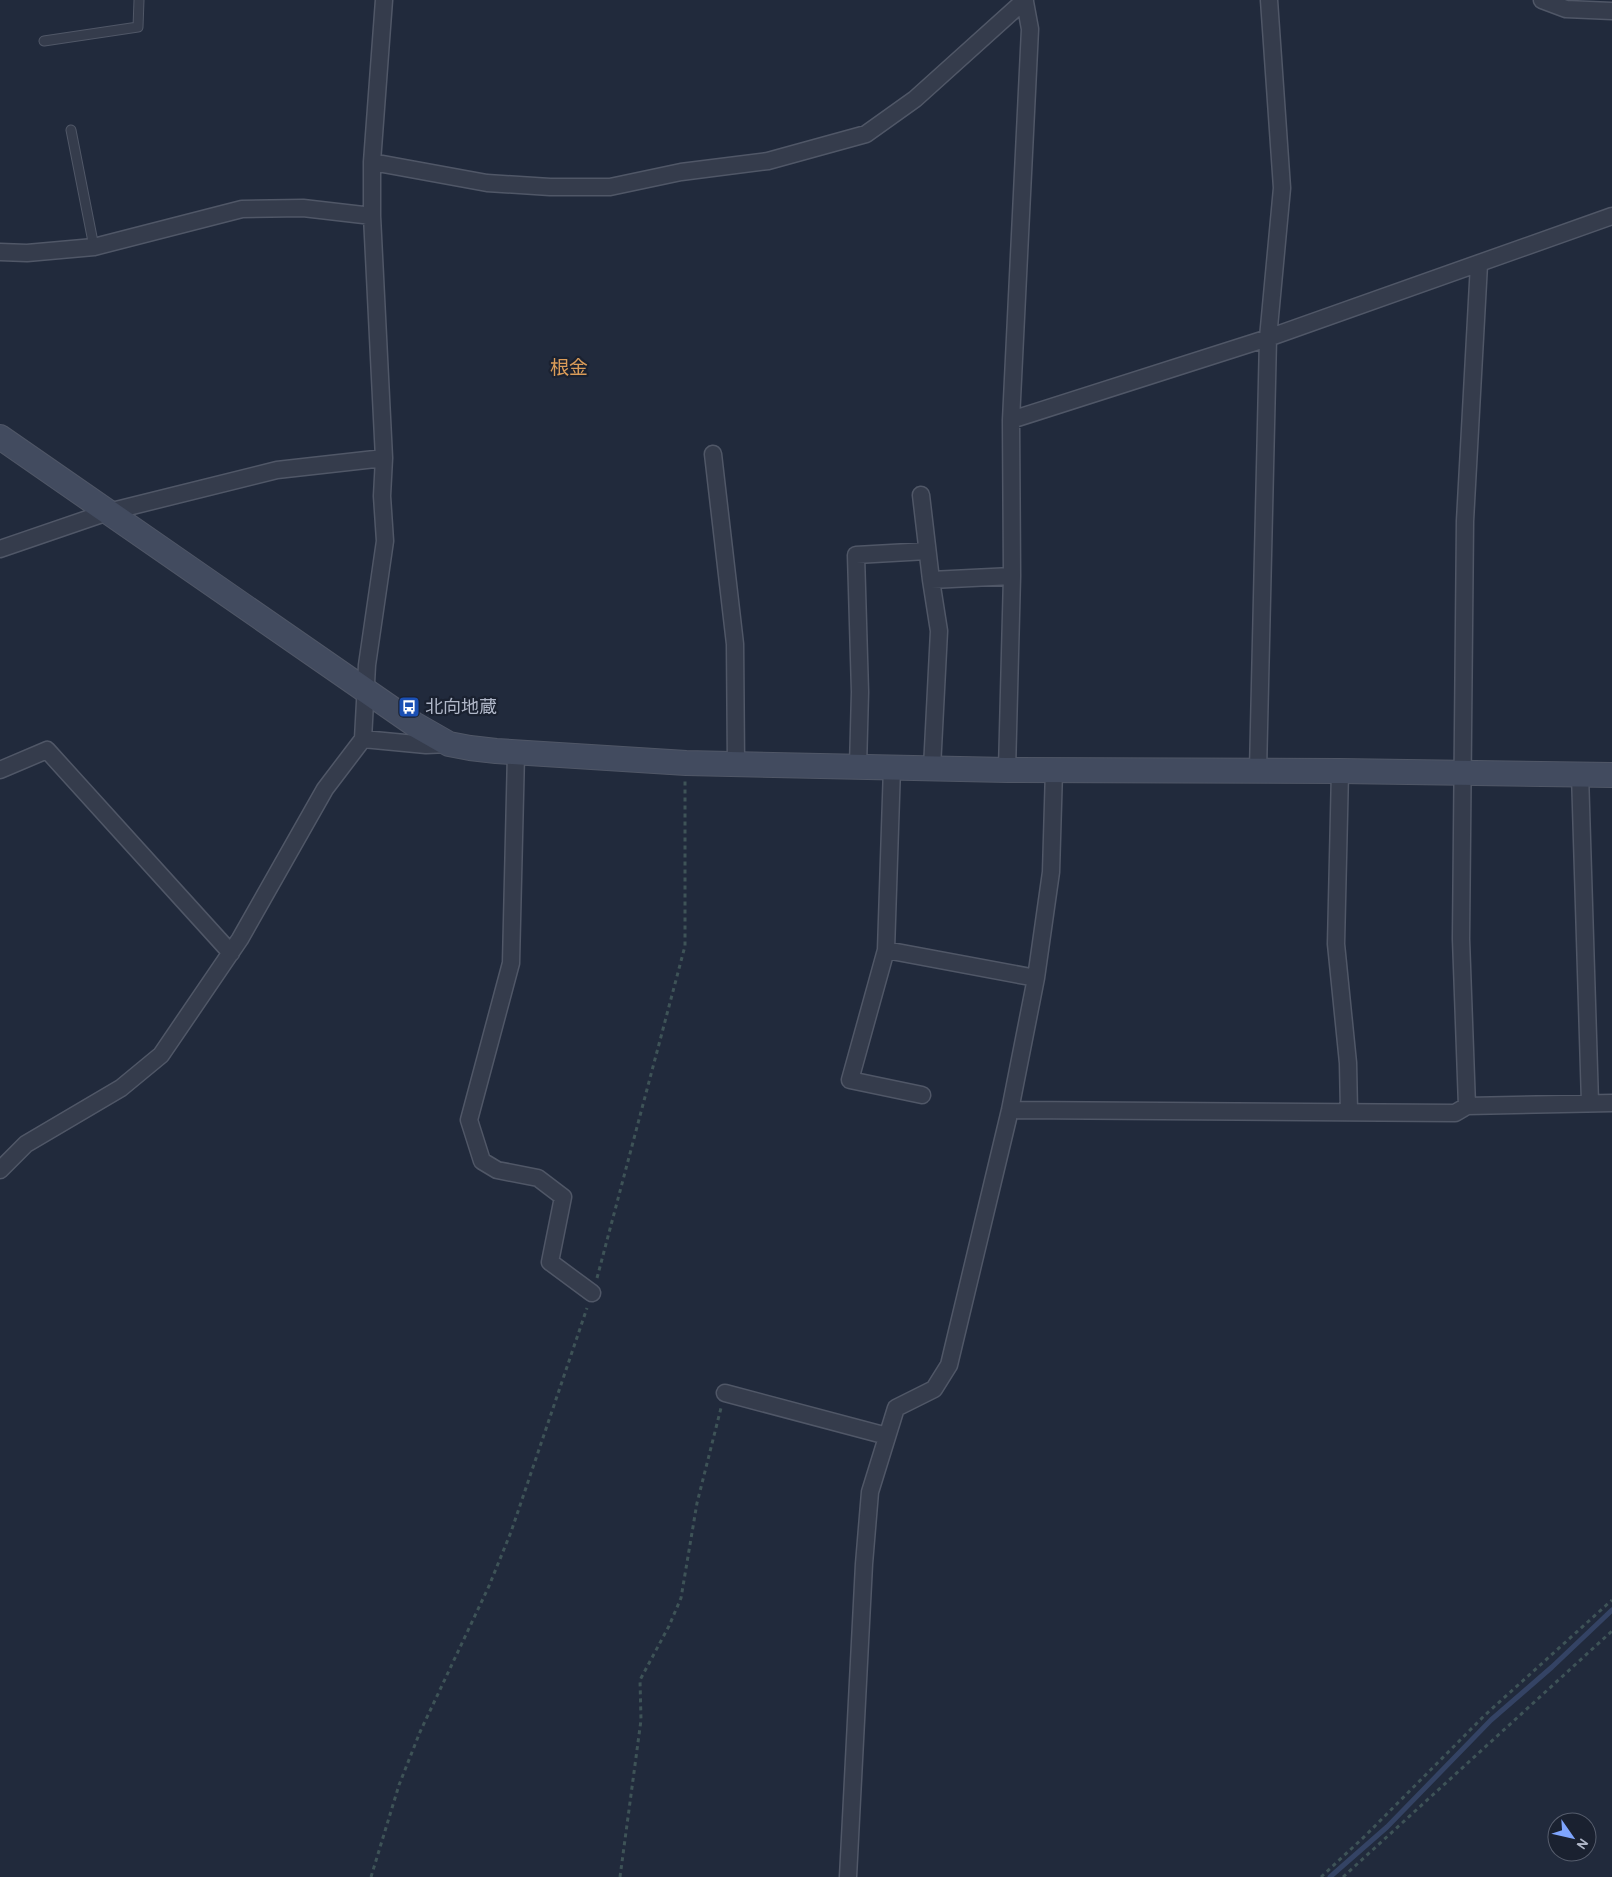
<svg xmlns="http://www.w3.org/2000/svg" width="1612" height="1877" viewBox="0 0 1612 1877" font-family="Karla,'Noto Sans JP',sans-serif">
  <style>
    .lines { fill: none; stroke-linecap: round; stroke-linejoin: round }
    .stream { stroke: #344364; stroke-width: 5 }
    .lane-casing { stroke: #505767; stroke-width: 11 }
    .street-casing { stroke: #505767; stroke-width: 19 }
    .secondary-casing { stroke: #505767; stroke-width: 26 }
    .path { stroke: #3e5357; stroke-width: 3; stroke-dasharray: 4 4; stroke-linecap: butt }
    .lane { stroke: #353c4c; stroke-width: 9 }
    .street { stroke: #353c4c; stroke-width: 16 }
    .secondary { stroke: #424b5f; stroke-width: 24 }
    .labels { text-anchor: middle; stroke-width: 4.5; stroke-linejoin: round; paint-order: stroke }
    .poi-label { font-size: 18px; fill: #b0b7c8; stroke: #1a2130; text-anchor: start }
    .neighbourhood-label { font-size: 19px; fill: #da9c59; stroke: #1a2130 }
  </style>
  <rect width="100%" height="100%" fill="#212a3c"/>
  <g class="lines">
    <path class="stream" d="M1330,1877L1387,1827L1491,1720L1552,1667L1612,1610"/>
    <g class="lane-casing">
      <path id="lane" d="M44,41L138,27L139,0
        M71,130L94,247"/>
    </g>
    <g class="street-casing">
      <path id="street" d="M1542,0L1566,9L1612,11
        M372,162L487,183L550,187H610L681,172L768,161L866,134L915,99L1025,0
        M0,252L27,253L94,247L242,209L303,208L372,216
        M1011,420L1268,338L1612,216
        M713,454L735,644L736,764
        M921,495L931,580L939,631L932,768
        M0,549L108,512L277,470L384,458
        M931,580L1012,576
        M363,739L426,745L449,744
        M516,753L511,963L469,1120L482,1161L497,1170L538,1178L563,1197L550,1262L592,1293
        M858,767L860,692L856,555L927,551
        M0,770L47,750L231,953
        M1007,770L1012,576L1011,420L1030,29L1025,2
        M1258,771L1268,338L1282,188L1269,0
        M1340,771L1336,944L1348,1063L1349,1112
        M1580,774L1590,1103
        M886,950L892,767
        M922,1095L850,1080L886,950L1036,978
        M1467,1106L1461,939L1465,521L1479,264
        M1010,1110L1455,1113L1467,1106L1612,1103
        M0,1170L26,1144L121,1088L161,1055L240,939L325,789L363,739L367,665L385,541L382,496L384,458L372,216V162L384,0
        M725,1393L887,1436
        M848,1877L864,1564L870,1492L896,1408L934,1389L949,1365L1010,1110L1036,978L1051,872L1054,770"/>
    </g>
    <g class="secondary-casing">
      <path id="secondary" d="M0,437L414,724L449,744L470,748L496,751L686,763L1007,770L1340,771L1612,775"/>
    </g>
    <path class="path" d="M597,1278L685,946V781
      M371,1877L399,1785L420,1732L489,1586L511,1532L587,1308
      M620,1877L641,1720L640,1680L669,1626L681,1598L697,1503L721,1408
      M1321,1877L1365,1836L1485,1715L1612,1600
      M1343,1877L1612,1631"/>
    <use href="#lane" class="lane"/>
    <use href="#street" class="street"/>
    <use href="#secondary" class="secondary"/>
  </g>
  <defs>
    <g id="bus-square" transform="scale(1.125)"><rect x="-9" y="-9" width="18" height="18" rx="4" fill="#1a4fb4" stroke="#1a2130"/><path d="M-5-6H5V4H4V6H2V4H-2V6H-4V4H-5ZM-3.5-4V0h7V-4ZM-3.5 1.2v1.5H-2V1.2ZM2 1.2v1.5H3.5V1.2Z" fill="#fff"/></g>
  </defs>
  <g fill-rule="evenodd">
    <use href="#bus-square" x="409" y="707"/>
  </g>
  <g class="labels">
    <g class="poi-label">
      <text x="425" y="713">北向地蔵</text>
    </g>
    <g class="neighbourhood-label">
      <text x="569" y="374">根金</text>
    </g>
  </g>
  <g transform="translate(1572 1837) rotate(124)"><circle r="24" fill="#1a2130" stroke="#565d6d"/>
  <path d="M0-4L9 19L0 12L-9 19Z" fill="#7fa5fd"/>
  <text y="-8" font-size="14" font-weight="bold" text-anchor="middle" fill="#b0b7c8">N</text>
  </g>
</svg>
